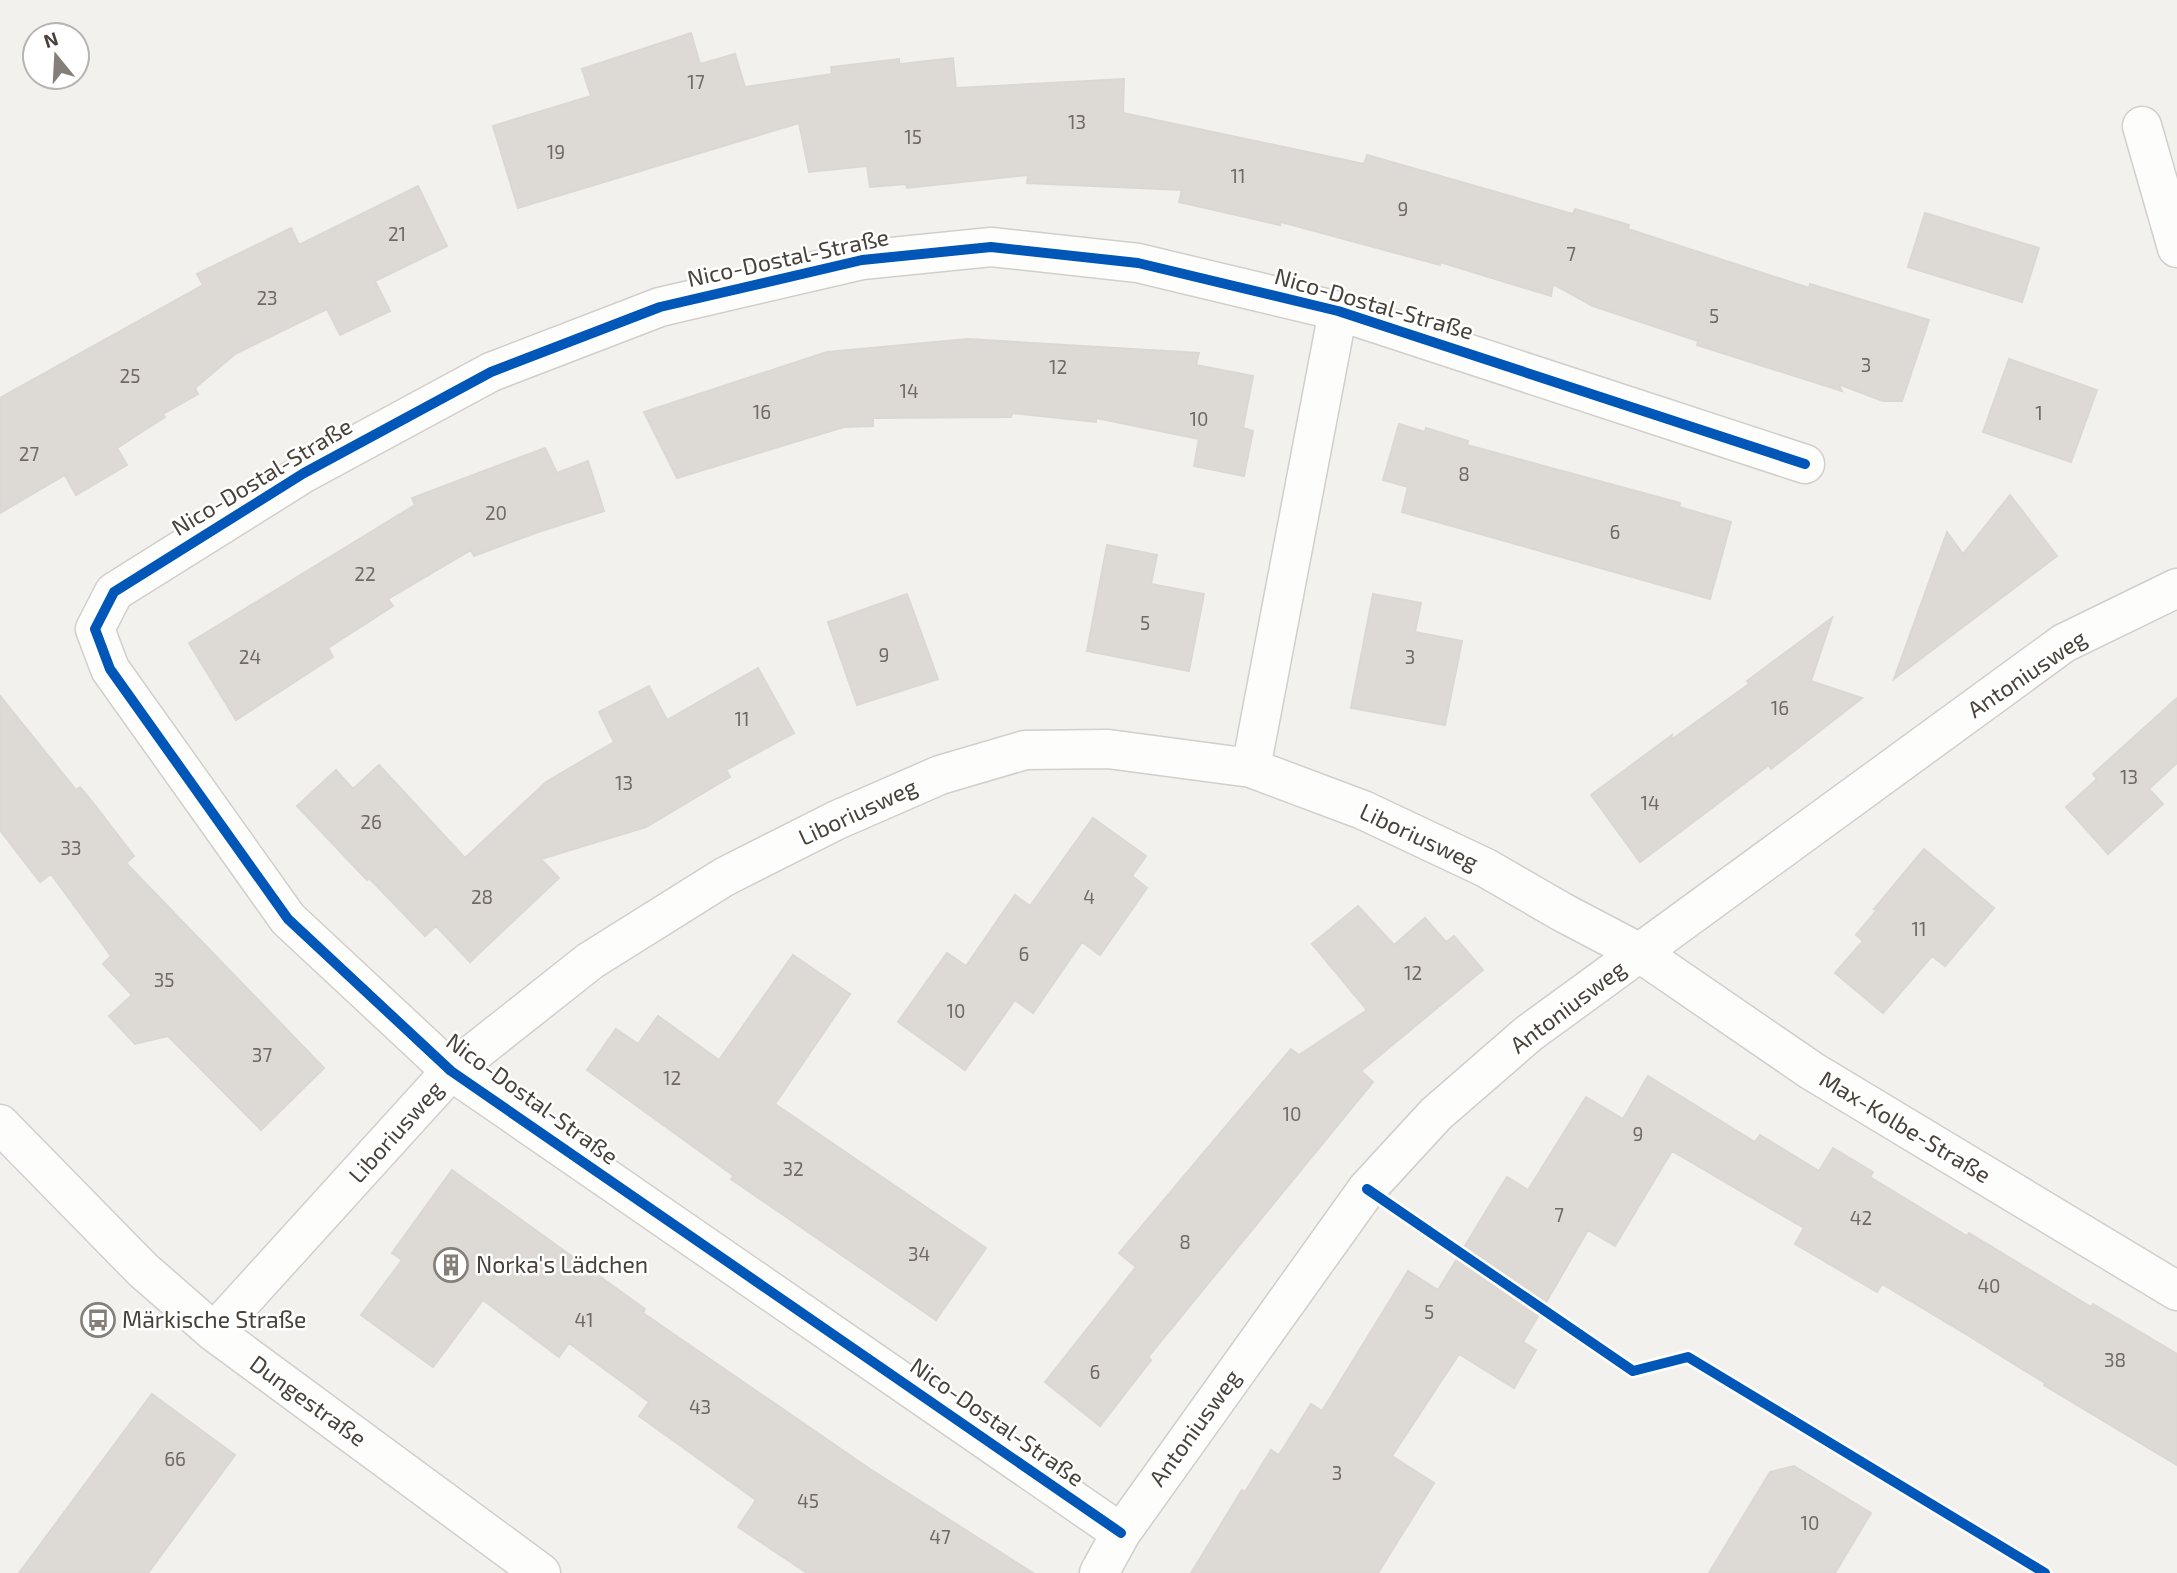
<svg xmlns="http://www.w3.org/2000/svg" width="2177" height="1573" viewBox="0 0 2177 1573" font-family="'Exo 2',sans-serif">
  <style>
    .building { fill: #dddad6; stroke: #dbd8d4; stroke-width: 2 }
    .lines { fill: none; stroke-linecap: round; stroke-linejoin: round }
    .minor-casing { stroke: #d1cfcc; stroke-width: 41 }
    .minor { stroke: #fdfdfc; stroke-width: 38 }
    .cycleway-casing { stroke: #fff; stroke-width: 15 }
    .cycleway { stroke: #0057b8; stroke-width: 10 }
    .labels { text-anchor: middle; stroke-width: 5; stroke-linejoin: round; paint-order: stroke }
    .number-label { font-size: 19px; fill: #6f6962 }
    .street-label { font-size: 23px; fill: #49423a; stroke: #fff }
    .poi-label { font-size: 23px; fill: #49423a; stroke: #fff; text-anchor: start }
  </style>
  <rect width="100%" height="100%" fill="#f3f1ee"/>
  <path class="building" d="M691,33L700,64L735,54L745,87L832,74L831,67L899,59V63L901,64L953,58L956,88L1124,79L1123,113L1364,164L1367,155L1573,214L1575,209L1629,225L1628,229L1809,288L1810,284L1929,320L1902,401H1883L1838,384L1842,391L1697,345L1698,341L1593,306L1553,284L1551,296L1440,262V265L1281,222L1280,225L1179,202L1182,190L1027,183L1028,175L907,188L906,184L870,187L867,166L809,172L799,123L518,208L493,126L591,96L582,69Z
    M418,186L447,246L375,281L390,311L340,335L327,309L235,354L195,388L198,394L163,414L165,417L117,448L127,465L76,495L65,475L0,513V398L203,285L197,274L291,228L299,245Z
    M1925,213L2039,248L2022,302L1908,267Z
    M968,339L1199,353L1196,365L1253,376L1243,428L1253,431L1244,476L1194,466L1199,439L1096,418V422L1012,413L1011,417L873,418V426L844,427L677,478L644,412L827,352Z
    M2009,359L2097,390L2071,462L1983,432Z
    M1399,424L1425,432L1426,428L1468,441L1467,445L1680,503L1679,507L1731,522L1710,599L1402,512L1408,487L1383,480Z
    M545,448L557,473L588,461L604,511L538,532L474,556L471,550L388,599L393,606L328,648L333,657L236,720L189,643L415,505L412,498Z
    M2010,495L2057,556L1894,679L1947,532L1963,554Z
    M1107,545L1157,555L1151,584L1204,594L1189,671L1087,651Z
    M907,594L938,679L857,705L828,622Z
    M1373,594L1421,603L1415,632L1462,641L1445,725L1351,708Z
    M1832,618L1811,681L1862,698L1771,769L1769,765L1640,862L1591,795L1672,735L1671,740L1749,684L1747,681Z
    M758,668L794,733L726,770L730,777L646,827L541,859L559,878L470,962L436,926L425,936L369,878L367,880L297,806L336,770L353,789L379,765L465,858L546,782L614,742L599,712L649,686L667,720Z
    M0,696L76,790L80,787L94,804L134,856L126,863L324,1068L261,1130L168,1036L135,1044L109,1016L132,995L103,964L111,956L51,874L40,882L0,830Z
    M2177,698V763L2149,789L2163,804L2108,854L2066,807L2097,779L2093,774Z
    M1093,818L1146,856L1132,876L1147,888L1100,955L1082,942L1033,1013L1015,1000L965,1070L898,1022L947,953L966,966L1015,895L1030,906Z
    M1924,849L1994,908L1945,966L1932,956L1883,1013L1835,973L1863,941L1856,935L1877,910L1874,909Z
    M1358,906L1394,945L1425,918L1446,942L1454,936L1483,970L1361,1071L1373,1082L1148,1357L1151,1360L1100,1426L1045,1382L1136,1267L1119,1253L1291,1049L1299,1055L1367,1010L1312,944Z
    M793,955L850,994L775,1104L986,1248L936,1320L731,1179L734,1176L587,1070L616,1029L638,1044L658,1016L719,1060Z
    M1648,1076L1755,1142L1760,1135L1819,1171L1833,1148L1873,1172L1870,1177L1967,1236L1969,1233L2091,1307L2093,1304L2177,1354V1465L2044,1385L2045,1383L1964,1333L1882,1284L1877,1292L1795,1244L1804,1228L1672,1151L1615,1246L1588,1230L1523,1342L1536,1350L1514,1388L1459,1354L1392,1456L1434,1483L1378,1573H1191L1242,1490L1245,1492L1271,1450L1279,1455L1311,1404L1322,1411L1408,1271L1438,1290L1507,1177L1528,1190L1586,1097L1623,1119Z
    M452,1170L645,1309L643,1313L870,1469L1033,1573H807L738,1527L756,1500L639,1416L649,1402L569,1343L559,1357L483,1300L433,1367L361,1315L402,1260L392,1253Z
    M152,1394L235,1455L148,1573H19Z
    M1794,1466L1871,1513L1835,1573H1709L1770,1472Z"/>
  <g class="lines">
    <g class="minor-casing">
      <path id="minor" d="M2142,126L2177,248
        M1251,768L1338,311
        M0,1124L143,1270L214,1332L541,1573
        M214,1332L451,1071L590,961L724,877L837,820L940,775L1025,750L1108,749L1251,768L1363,810L1486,868L1562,912L1640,953L1812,1071L2177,1291
        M1121,1533L451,1071L288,919L110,669L95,629L114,592L304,473L491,372L660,307L862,260L991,247L1138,263L1338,311L1805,464
        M1099,1573L1121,1533L1367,1189L1436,1114L1528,1034L2064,643L2177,588"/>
    </g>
    <use href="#minor" class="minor"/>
    <g class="cycleway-casing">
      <path id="cycleway" d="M1367,1189L1633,1371L1688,1357L2045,1573
        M1121,1533L451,1071L288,919L110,669L95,629L114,592L304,473L491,372L660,307L862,260L991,247L1138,263L1338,311L1805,464"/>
    </g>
    <use href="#cycleway" class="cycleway"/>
  </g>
  <defs>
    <g id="building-ring" transform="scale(1.75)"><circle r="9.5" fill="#fff" stroke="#847f79" stroke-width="1.5"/><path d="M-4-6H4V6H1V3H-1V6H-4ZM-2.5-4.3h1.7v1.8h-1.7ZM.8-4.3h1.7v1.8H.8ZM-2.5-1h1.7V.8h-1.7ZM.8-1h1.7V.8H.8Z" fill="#847f79"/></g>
    <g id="bus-ring" transform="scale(1.75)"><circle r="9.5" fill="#fff" stroke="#847f79" stroke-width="1.5"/><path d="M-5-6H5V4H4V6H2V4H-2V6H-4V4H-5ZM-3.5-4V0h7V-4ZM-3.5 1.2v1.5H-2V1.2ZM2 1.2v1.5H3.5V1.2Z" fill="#847f79"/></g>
  </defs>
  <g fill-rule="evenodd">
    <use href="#building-ring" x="451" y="1265"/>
    <use href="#bus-ring" x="98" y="1320"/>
  </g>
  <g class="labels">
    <g class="number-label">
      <text x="696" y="89">17</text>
      <text x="1077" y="129">13</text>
      <text x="913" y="144">15</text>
      <text x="556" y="159">19</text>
      <text x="1238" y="183">11</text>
      <text x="1403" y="216">9</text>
      <text x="397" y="241">21</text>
      <text x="1571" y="261">7</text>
      <text x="267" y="305">23</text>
      <text x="1714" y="323">5</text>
      <text x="1866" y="372">3</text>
      <text x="1058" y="374">12</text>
      <text x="130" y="383">25</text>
      <text x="909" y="398">14</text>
      <text x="762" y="419">16</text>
      <text x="2039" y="420">1</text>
      <text x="1199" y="426">10</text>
      <text x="29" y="461">27</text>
      <text x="1464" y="481">8</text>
      <text x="496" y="520">20</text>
      <text x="1615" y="539">6</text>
      <text x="365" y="581">22</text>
      <text x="1145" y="630">5</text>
      <text x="884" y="662">9</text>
      <text x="250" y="664">24</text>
      <text x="1410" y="664">3</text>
      <text x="1780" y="715">16</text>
      <text x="742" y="726">11</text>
      <text x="2129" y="784">13</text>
      <text x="624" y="790">13</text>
      <text x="1650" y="810">14</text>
      <text x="371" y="829">26</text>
      <text x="71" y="855">33</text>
      <text x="482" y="904">28</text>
      <text x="1089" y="904">4</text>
      <text x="1919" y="936">11</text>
      <text x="1024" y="961">6</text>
      <text x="1413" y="980">12</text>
      <text x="164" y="987">35</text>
      <text x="956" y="1018">10</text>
      <text x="262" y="1062">37</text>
      <text x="672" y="1085">12</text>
      <text x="1292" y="1121">10</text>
      <text x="1638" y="1141">9</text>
      <text x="793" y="1176">32</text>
      <text x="1559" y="1222">7</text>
      <text x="1861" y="1225">42</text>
      <text x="1185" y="1249">8</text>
      <text x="919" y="1261">34</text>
      <text x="1989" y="1293">40</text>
      <text x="1429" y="1319">5</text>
      <text x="584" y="1327">41</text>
      <text x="2115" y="1367">38</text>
      <text x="1095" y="1379">6</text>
      <text x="700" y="1414">43</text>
      <text x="175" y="1466">66</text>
      <text x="1337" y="1480">3</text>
      <text x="808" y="1508">45</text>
      <text x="1810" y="1530">10</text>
      <text x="940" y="1544">47</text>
    </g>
    <g class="street-label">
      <text transform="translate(788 258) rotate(-12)" y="8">Nico-Dostal-Straße</text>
      <text transform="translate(1374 304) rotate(16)" y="8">Nico-Dostal-Straße</text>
      <text transform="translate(262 477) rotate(-31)" y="8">Nico-Dostal-Straße</text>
      <text transform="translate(2027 674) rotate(-34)" y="8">Antoniusweg</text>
      <text transform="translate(858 812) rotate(-25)" y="8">Liboriusweg</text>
      <text transform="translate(1419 837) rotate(25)" y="8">Liboriusweg</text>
      <text transform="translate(1568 1007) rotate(-37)" y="8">Antoniusweg</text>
      <text transform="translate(532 1099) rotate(36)" y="8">Nico-Dostal-Straße</text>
      <text transform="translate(1905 1127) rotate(31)" y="8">Max-Kolbe-Straße</text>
      <text transform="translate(396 1132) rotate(-48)" y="8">Liboriusweg</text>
      <text transform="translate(308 1401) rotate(36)" y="8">Dungestraße</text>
      <text transform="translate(997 1422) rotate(35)" y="8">Nico-Dostal-Straße</text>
      <text transform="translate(1195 1428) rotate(-54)" y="8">Antoniusweg</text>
    </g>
    <g class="poi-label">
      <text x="476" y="1273">Norka's Lädchen</text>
      <text x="122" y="1328">Märkische Straße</text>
    </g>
  </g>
  <g transform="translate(56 56) rotate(342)"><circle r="33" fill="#ffffff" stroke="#b6b3b0" stroke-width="2"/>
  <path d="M0-5L12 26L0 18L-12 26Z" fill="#847f79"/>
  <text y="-10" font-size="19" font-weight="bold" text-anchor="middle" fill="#49423a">N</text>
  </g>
</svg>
